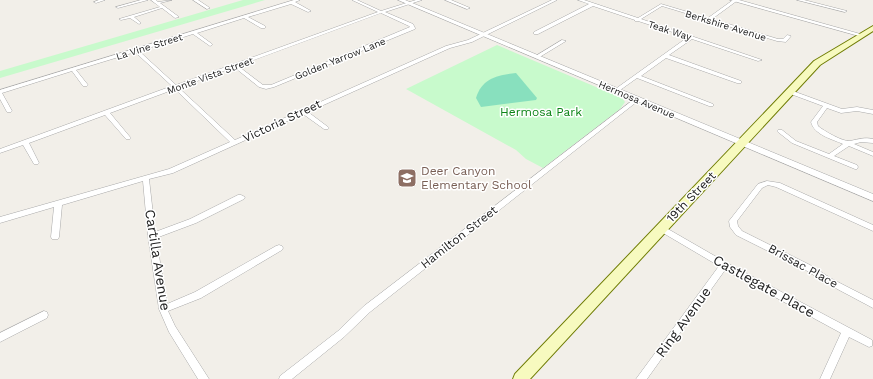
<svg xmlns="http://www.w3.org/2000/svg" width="873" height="379" viewBox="0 0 873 379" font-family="'Work Sans',sans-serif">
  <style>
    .park { fill: #c8facc }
    .pitch { fill: #88e0be }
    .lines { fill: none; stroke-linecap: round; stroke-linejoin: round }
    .minor-casing { stroke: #a9a9a9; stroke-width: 1 }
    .tertiary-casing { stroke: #a9a9a9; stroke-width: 1 }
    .secondary-casing { stroke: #707d05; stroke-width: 2 }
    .minor { fill: #fff; fill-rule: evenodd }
    .tertiary { fill: #fff; fill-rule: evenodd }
    .secondary { fill: #f7fabf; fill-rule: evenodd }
    .labels { text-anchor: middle; stroke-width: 3; stroke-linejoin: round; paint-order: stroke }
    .far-street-label { font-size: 10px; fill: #222; stroke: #fff }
    .park-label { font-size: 12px; fill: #0c8416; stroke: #fff }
    .street-label { font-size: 12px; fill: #222; stroke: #fff }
    .education-label { font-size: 12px; fill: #785e54; stroke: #fff; text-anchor: start }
    .near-street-label { font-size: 14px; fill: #222; stroke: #fff }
  </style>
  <rect width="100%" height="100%" fill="#f2efe9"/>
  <path class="park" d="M243,0H265L0,78V71Z
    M497,45L622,98L625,102L620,109L543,168L526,159L516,150L406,89Z"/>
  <path class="pitch" d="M516,73L537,98L536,100L481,107L476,98C482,78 498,75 516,73Z"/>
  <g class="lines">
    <g class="minor-casing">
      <path id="minor" d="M99,0H105L96,3L94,2Z
        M141,0H148L118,8L116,7Z
        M151,0H156L158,2L172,0L160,3L179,17L175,18L162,8L134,17L141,23L139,24L130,18L121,20L119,19L160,7Z
        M193,0H198L210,8L207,9Z
        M294,0H300L295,2L311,11L308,12L291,4L248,17L265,26V28H261L244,18L197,33L212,44V45L210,46L193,34L139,51L176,85L378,12L352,0H357L381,11L416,0H422L385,12L413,24L415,28V29L274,87L266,89L259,87L234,67L179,88L235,140L446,46L468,40L552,0H557L472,42L450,48L308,112L328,127L329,128L328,129H324L303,114L173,173L149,179L155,232L190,219L238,195H241L245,197L244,199L196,223L156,238L167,304L195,292L276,246L279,245L282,246L283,248L282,250L201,298L168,311L175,326L209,379H198L169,332L159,309L148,236L143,181L62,205L59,237L58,239H52L51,237L54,207L0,223V217L169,169L230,142L175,89L110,113L130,137L131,138L130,139H126L105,115L29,143L39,163L38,164H34L23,145L0,153V149L172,86L135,52L76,70L88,85L87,86H83L72,71L2,93L12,111L11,112H7L0,99V90ZM381,13L409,26L410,27L271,85H263L238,66Z
        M445,0H451L470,8L467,9Z
        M578,0H584L638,18L661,4L708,18L733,0H738L712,19L778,39H783L787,35L791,36L786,42L777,41L662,6L641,19L762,60L758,61L692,39L669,55L741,81V83H737L666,58L641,76L713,104V106H709L637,78L616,93L613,91L614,90L688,37L638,21H635V20L593,6L538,34H534V32L589,4Z
        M797,0H804L847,11L845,12Z
        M562,40L566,41L538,58L534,57Z
        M790,90L842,109L857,107L873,110V114L857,111L841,113L827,108L817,122L818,126C824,131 843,142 850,141C859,139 865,137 873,139V143L861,142L854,144L873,152V156L849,146L834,156L857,165L858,167L857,169H855L792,143L778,132L777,131L778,130H782L796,141L829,154L843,144C832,139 814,135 811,122L823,106L788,93V91Z
        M637,97L639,98V100L370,312L344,337L292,379H279L280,376L338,331L364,306Z
        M767,181L780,183L873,225V231L776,187L768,185L762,188L737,221L738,226L742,231L810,265L832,279L873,300V308L826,283L804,269L736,235L730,227L729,221L758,184Z
        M661,225L727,263L872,340V346L869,347L849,337L830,379H820L841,333L725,270L647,379H636L719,266L658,230L657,228L658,226Z
        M44,311L47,312L48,315L47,318L0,342V333Z"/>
    </g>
    <g class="tertiary-casing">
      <path id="tertiary" d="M398,0H405L873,194V201Z
        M730,0H739L864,35L859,36Z"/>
    </g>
    <g class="secondary-casing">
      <path id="secondary" d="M873,26V31L820,65L530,379H513L515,374L814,61Z"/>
    </g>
    <use href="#minor" class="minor"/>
    <use href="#tertiary" class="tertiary"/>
    <use href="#secondary" class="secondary"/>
  </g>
  <defs>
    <g id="school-square" transform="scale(1)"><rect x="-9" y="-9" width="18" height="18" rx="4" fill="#8d6e63" stroke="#fff"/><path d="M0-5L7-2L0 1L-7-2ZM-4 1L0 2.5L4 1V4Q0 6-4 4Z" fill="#fff"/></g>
  </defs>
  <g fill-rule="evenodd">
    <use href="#school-square" x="407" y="178"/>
  </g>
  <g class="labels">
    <g class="far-street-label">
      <text transform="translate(726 25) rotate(17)" y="4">Berkshire Avenue</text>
      <text transform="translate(670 30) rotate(18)" y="4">Teak Way</text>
      <text transform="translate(149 46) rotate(-17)" y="4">La Vine Street</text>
      <text transform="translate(340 58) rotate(-22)" y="4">Golden Yarrow Lane</text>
      <text transform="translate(210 75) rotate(-20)" y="4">Monte Vista Street</text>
      <text transform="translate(637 99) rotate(23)" y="4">Hermosa Avenue</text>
    </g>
    <g class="park-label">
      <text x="541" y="116">Hermosa Park</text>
    </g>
    <g class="street-label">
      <text transform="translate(282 121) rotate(-25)" y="4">Victoria Street</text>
      <text transform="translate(691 197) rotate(-46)" y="4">19th Street</text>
      <text transform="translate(459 237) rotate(-38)" y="4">Hamilton Street</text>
      <text transform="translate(803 266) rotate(29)" y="4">Brissac Place</text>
    </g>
    <g class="education-label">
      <text x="421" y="175">Deer Canyon<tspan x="421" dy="14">Elementary School</tspan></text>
    </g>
    <g class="near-street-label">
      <text transform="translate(158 260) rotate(81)" y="5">Cartilla Avenue</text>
      <text transform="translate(764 286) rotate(29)" y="5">Castlegate Place</text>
      <text transform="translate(683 322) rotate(-54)" y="5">Ring Avenue</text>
    </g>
  </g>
</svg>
